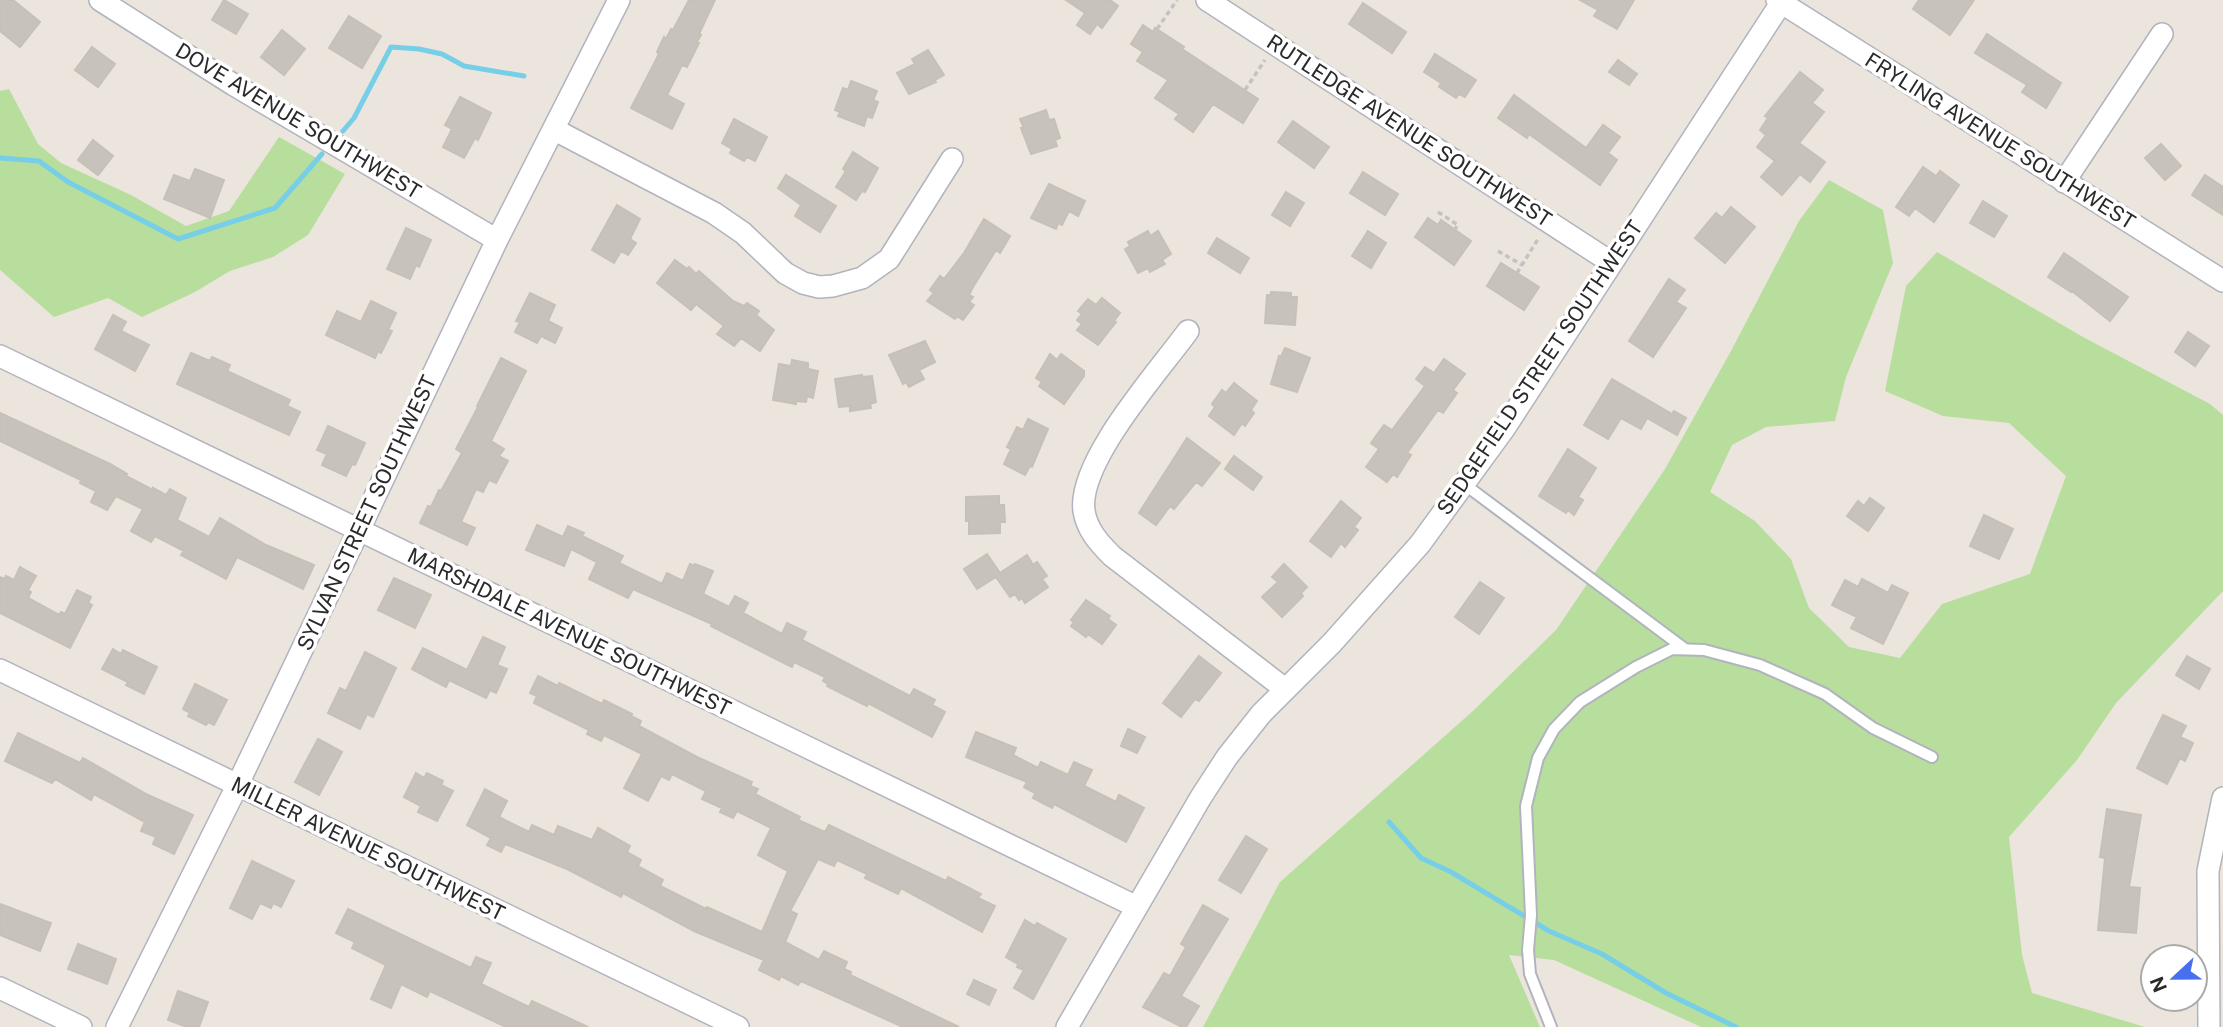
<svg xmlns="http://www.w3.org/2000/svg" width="2223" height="1027" viewBox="0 0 2223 1027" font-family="'Public Sans',sans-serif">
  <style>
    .green { fill: #b7de9d }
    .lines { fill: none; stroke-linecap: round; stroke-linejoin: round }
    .stream { stroke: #77cee7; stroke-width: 5 }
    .building { fill: #c7c3bc; stroke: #c7c0b7; stroke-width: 2 }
    .lane-casing { stroke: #b1b4bd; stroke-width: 14 }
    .street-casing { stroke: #b1b4bd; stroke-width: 24 }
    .path { stroke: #c3c3c3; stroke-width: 3.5; stroke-dasharray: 5 3.5; stroke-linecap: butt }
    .lane { stroke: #fff; stroke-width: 10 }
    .street { stroke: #fff; stroke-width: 21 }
    .labels { text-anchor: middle; stroke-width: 7; stroke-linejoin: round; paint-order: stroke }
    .street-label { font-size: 21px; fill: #2a2a2a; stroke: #fff }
  </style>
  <rect width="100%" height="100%" fill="#ebe5dd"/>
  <path class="green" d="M9,89L38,144L61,163L131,195L186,226L229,211L279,137L345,174L308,235L273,257L230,271L195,292L142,317L108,298L54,317L0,270V91Z
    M1829,180L1883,210L1893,263L1846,377L1835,421L1766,427L1732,445L1710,492L1755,521L1791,559L1809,608L1849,647L1900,658L1942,604L2030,574L2066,476L2009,423L1943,416L1885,391L1906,286L1937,252L2083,337L2210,404L2223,415V591L2116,703L2077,760L2009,837L2022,955L2032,993L2145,1027H1701L1554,960L1509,955L1540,1027H1203L1280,882L1473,711L1556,630L1665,469L1731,351L1799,221Z"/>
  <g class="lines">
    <path class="stream" d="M343,131L354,118L391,47L419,49L442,54L464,66L524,76
      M0,158L39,161L68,182L178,239L275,208L322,154
      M1389,822L1421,858L1451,872L1549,931L1602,954L1666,993L1736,1027"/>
  </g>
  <path class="building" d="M0,0H13L40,22L20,47L0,31Z
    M224,0L248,14L236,34L212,20Z
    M689,0H715L699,34L701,35L697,42L699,43L687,67L682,65L667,95L684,104L672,129L631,108L659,54L657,52L664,37L666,39L671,29L673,30Z
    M1066,0H1110L1118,6L1102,28L1097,24L1090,34L1077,25L1085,13Z
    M1580,0H1634L1617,29L1594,16L1598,10Z
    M1919,0H1974L1950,35L1913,9Z
    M1363,3L1406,32L1392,53L1349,24Z
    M349,16L381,36L362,68L329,48Z
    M1143,25L1153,32L1155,28L1184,47L1182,49L1258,99L1243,123L1213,104L1193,132L1175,119L1179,114L1155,98L1168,80L1137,61L1143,52L1131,44Z
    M282,30L305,49L284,75L261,57Z
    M1987,34L2061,83L2046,108L2022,92L2027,85L1975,53Z
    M92,47L115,64L98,87L75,70Z
    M928,50L944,75L935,80L936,82L909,94L897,73L915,64L912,59Z
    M1435,54L1476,80L1465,97L1459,94L1456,98L1439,87L1441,83L1424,72Z
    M1618,60L1637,74L1629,85L1609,72Z
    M1800,72L1823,90L1812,103L1824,112L1799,143L1825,162L1810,182L1800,174L1782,195L1761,177L1775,161L1757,147L1766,135L1760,130L1768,118L1765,116Z
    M851,81L877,91L873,100L878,102L872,118L867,116L864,126L838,116L840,112L835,110L843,88L848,90Z
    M1514,95L1586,148L1603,125L1620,137L1608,153L1617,160L1600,185L1529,134L1527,138L1498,118Z
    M460,97L491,113L478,140L475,138L464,158L443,147L452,129L445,125Z
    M1046,110L1049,120L1054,119L1060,138L1055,140L1057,146L1031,154L1021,128H1024L1020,119Z
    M734,119L767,137L755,161L747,157L744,161L730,153L732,149L722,143Z
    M1293,121L1329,147L1314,168L1278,142Z
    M93,140L113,156L98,175L78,160Z
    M2161,144L2181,166L2165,180L2145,158Z
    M853,152L878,168L865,192L862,191L856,200L836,187L846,171L843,169Z
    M1923,167L1936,176L1940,171L1959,185L1934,222L1915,208L1909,216L1896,207Z
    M195,169L224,180L210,218L164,199L174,175L190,181Z
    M1363,172L1398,194L1385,215L1350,193Z
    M786,175L836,206L820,232L795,216L801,205L778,188Z
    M2205,175L2223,187V215L2192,195Z
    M1049,184L1085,201L1078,216L1069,211L1062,225L1058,223L1056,229L1031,218Z
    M1286,192L1304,203L1290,226L1272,215Z
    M1983,201L2007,216L1994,237L1970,223Z
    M617,205L640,219L630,239L636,243L628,255L621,251L614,263L592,250Z
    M1731,207L1755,227L1725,263L1695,238L1716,213L1722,218Z
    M1428,218L1438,225L1441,220L1471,241L1454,265L1415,237Z
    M984,219L1010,236L1000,253L996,250L973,287L969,295L973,297L969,302L974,305L963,320L957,316L955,319L927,301L934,293L930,290L940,276L944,279L964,253Z
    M406,228L431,240L419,267L416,265L410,279L387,269Z
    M1148,231L1150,236L1158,231L1171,254L1162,260L1165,264L1150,272L1148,268L1138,273L1125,249L1130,246L1128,242Z
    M1368,231L1386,243L1371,268L1352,256Z
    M1217,238L1249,258L1240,273L1208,253Z
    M2064,253L2128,297L2110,321L2072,291L2071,292L2048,277Z
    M675,260L687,269L689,267L696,274L699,271L733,301L744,306L747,303L759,311L756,315L774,330L760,351L741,338L734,346L717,334L724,326L696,304L691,310L657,283Z
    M1501,263L1539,287L1524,310L1487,286Z
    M1669,279L1685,290L1676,302L1686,308L1653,357L1629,341Z
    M1271,292L1291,293V297H1297L1295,325L1265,323L1267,295H1271Z
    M530,293L555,305L548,321L562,328L555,343L541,336L537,343L515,332L520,322L516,321Z
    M1102,298L1120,313L1114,321L1116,322L1098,345L1077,330L1082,324L1077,320L1082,314L1078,311L1088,299L1096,305Z
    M371,301L396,313L388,330L392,331L381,353L378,351L375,358L326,335L337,311L361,322Z
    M113,315L126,322L121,331L149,345L135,371L95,349Z
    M2188,332L2209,346L2195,366L2175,352Z
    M925,341L935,362L919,370L924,379L909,387L906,382L903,384L889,355Z
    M1285,348L1310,358L1297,392L1271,384L1279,356L1281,357Z
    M191,353L210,361L212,357L230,365L227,371L290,400L287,406L300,412L289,435L177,384Z
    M1050,354L1057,360L1061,354L1084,371V376L1064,404L1039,386L1042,382L1036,378Z
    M501,358L526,371L491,441L504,449L499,456L508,461L496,483L489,480L483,492L476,489L461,522L475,528L467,545L420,523L428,506L431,507L439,490L441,491L462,453L456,449L478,407L477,406Z
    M1444,359L1465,374L1453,390L1457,393L1443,413L1438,410L1407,453L1411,455L1397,477L1393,474L1387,482L1366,467L1379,449L1371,443L1384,425L1392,430L1425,386L1416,379L1425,367L1434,373Z
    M792,360L808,363V369L818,371L813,398L807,396L806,402L796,401V404L773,400L779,364L791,366Z
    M862,375V377L872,376L876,402L870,404L871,408L850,411V406L839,407L835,379Z
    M1612,379L1672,414L1674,411L1686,418L1677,435L1647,418L1641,429L1621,418L1608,439L1584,425Z
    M1234,383L1257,401L1251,410L1254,413L1245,426L1242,423L1234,435L1209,416L1215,407L1212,404L1222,390L1226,393Z
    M0,413L110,464L127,474L126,476L153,490V488L166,495L170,489L186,498L177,520L209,537L220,518L266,545L314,565L303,589L237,557L226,579L181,555L184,551L155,536L151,542L131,531L143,509L116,496L107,510L91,502L96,491L80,483L81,480L0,441Z
    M1028,419L1048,429L1032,467L1030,466L1025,475L1004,464L1011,449L1007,447L1017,427L1023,430Z
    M328,426L365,443L355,465L352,464L346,476L322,465L327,454L317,450Z
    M1187,438L1220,463L1202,486L1196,482L1174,509L1170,506L1156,525L1139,513Z
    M1568,449L1596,468L1578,497L1583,500L1574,515L1568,510L1566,513L1539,496Z
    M1234,456L1262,477L1253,490L1225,469Z
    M999,496V505H1004L1005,522H1000V533L969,534V521H966V497Z
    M1870,498L1884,508L1868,531L1847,516L1858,501L1864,506Z
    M1341,501L1361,518L1354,527L1358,530L1345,547L1341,543L1331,557L1310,541Z
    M1984,515L2013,529L1999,559L1970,546Z
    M537,525L563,537L568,526L584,533L582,536L623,556L619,563L662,584L667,573L683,581L690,564L694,566L695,564L713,571L703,594L729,607L735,596L748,603L743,613L782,634L787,623L806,632L802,640L910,696L914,689L935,700L932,705L945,712L932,737L868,703L867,706L827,686L828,684L823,681L825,677L794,662L792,667L711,626L712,624L633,589L628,598L589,579L597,562L571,549L564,566L526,550Z
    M987,554L1000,573L1027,555L1033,565L1037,562L1047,576L1042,579L1048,587L1025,603L1022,598L1019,600L1015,594L1010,597L996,577L977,589L964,569Z
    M1284,564L1307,587L1301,593L1303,596L1282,617L1262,597L1278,582L1272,577Z
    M20,567L36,576L28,590L31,592L28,598L59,615L61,612L65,614L77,590L91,597L88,603L92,605L70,648L0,613V577L5,579L6,576L14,580Z
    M394,578L431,595L415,628L378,610Z
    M1862,579L1888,593L1892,585L1908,593L1883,644L1851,628L1857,617L1832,605L1845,580L1858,587Z
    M1480,582L1504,598L1479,634L1455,617Z
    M1086,600L1110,616L1108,619L1116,625L1102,644L1088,634L1086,637L1071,626L1074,622L1071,620Z
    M483,637L505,647L497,665L507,669L496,693L490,690L486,698L449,680L446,687L412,669L423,648L467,670Z
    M113,649L121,654L123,650L157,667L144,694L126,685L128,682L102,669Z
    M365,652L396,668L373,717L367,714L360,729L328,713L340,688L346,691Z
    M1199,656L1221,673L1199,701L1195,699L1181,717L1163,703Z
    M2187,656L2210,669L2199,689L2176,675Z
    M538,676L558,686L559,683L602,704L604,700L632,714L631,716L641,721L639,726L697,757L752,782L750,786L758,789L755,794L800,817L798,820L825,832L829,825L946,881L948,877L981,894L978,898L995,906L982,932L901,888L898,894L865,878L867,874L837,860L834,866L818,859L790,911L797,914L785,942L819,960L824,951L847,962L844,969L851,972L850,975L959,1027H903L801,981L798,985L781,976L779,980L759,970L764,960L694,931L623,893L621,897L567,869L505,844L501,852L487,845L491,838L467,825L485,789L507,801L499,817L529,832L532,825L554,835L558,826L592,840L598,828L630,846L627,852L641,860L638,866L663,880L660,886L706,909L707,907L762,932L788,871L758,855L771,828L737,811L733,818L720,812L722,808L702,799L706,791L672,774L669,780L661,776L648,801L624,788L642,754L604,735L601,741L587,734L589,730L534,703L537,696L530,693Z
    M195,684L227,700L214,725L208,722L206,725L188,716L190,713L183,709Z
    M2163,715L2186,726L2180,737L2193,743L2185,761L2180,758L2167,784L2137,768Z
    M1128,729L1145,737L1137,753L1121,746Z
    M976,732L1016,748L1013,755L1038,768L1041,762L1068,775L1074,762L1092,770L1084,786L1116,802L1119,795L1144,808L1126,842L1054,804L1052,808L1033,798L1035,793L1024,787L1027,782L966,757Z
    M18,733L80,763L83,758L148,795L193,815L174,854L153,844L156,837L141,831L145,822L94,794L91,800L55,779L52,783L5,761Z
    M318,739L342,752L319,795L295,782Z
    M416,773L424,778L427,773L443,781L441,785L453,791L437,821L418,812L421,806L404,797Z
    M2107,809L2141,815L2129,887L2140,888L2136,933L2098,930L2105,858L2100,857Z
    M1246,836L1267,849L1241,893L1219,880Z
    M252,861L294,881L281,907L273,903L271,908L260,903L252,919L230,908Z
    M0,904L51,923L40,951L0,935Z
    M1203,905L1228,919L1181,996L1199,1006L1186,1027H1182L1143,1007L1164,973L1170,976L1186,947L1181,944Z
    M348,909L471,968L476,957L491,963L481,984L529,1007L532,1001L588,1027H506L430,991L427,997L401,984L391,1008L371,999L386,965L352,948L355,942L336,933Z
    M1025,920L1035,926L1037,923L1066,939L1033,999L1014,988L1024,970L1017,967L1018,964L1006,957Z
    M78,944L116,959L107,984L68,969Z
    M974,980L996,990L989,1005L967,994Z
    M178,991L208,1002L199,1027H187L168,1020Z"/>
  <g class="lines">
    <g class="lane-casing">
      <path id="lane" d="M1464,484L1685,649
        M1551,1027L1530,974L1528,950L1531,915L1526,806L1538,758L1554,729L1580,702L1636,667L1672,649L1704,650L1760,665L1825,694L1873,728L1932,757"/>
    </g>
    <g class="street-casing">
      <path id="street" d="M100,0L234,85L497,240
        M1207,0L1612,263
        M1777,0L2223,281
        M555,130L714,213L743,233L785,273L803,283L819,287L833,286L862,278L889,259L952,159
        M2064,182L2162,34
        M1188,331C1159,371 1077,462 1084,511C1087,530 1099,543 1112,556L1285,689
        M0,356L1137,907
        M0,670L738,1027
        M0,988L81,1027
        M117,1027L237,786L497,240L619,0
        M1067,1027L1201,797L1227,757L1261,714L1332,643L1420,544L1504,429L1781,3
        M2209,1027L2208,871L2223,798"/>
    </g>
    <path class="path" d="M1157,29L1177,0
      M1245,90L1265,60
      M1438,212L1458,225L1455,229
      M1498,251L1522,265
      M1517,273L1538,239"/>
    <use href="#lane" class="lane"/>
    <use href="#street" class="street"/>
  </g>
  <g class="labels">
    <g class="street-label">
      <text transform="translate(298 121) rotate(31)" y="7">DOVE AVENUE SOUTHWEST</text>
      <text transform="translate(1409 131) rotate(33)" y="7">RUTLEDGE AVENUE SOUTHWEST</text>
      <text transform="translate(2000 141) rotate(32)" y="7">FRYLING AVENUE SOUTHWEST</text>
      <text transform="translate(1540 368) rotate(-56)" y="7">SEDGEFIELD STREET SOUTHWEST</text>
      <text transform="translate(367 513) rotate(-65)" y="7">SYLVAN STREET SOUTHWEST</text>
      <text transform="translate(569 632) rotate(26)" y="7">MARSHDALE AVENUE SOUTHWEST</text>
      <text transform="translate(368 849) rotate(26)" y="7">MILLER AVENUE SOUTHWEST</text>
    </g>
  </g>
  <g transform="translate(2174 978) rotate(248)"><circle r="33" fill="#ffffff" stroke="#aaaaaa" stroke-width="2"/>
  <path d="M0-5L12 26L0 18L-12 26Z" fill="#486fee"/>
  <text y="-10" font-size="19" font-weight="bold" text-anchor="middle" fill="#2a2a2a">N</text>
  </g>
</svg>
